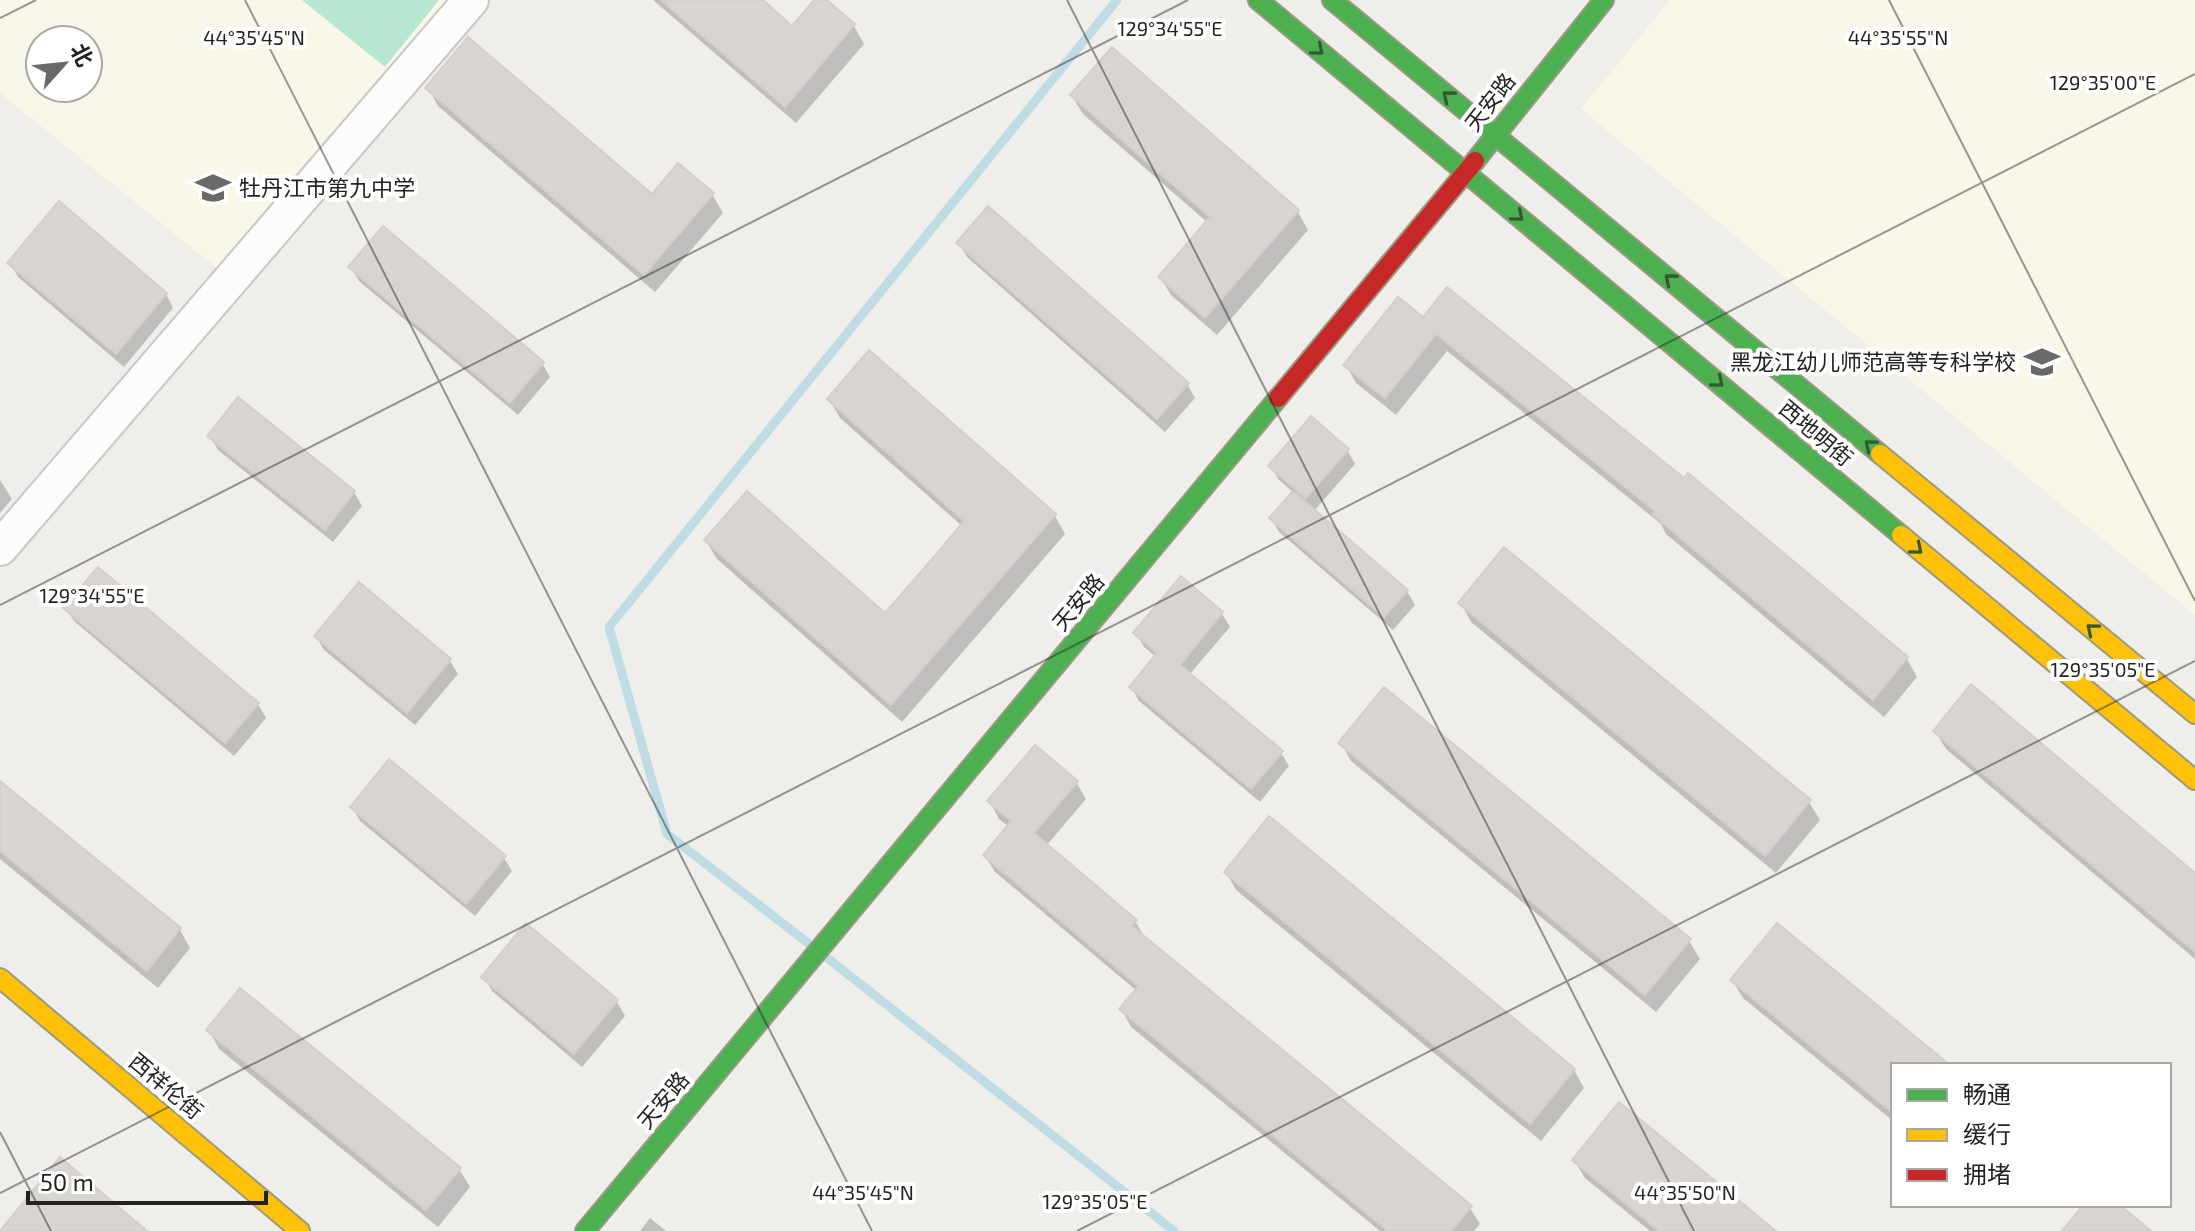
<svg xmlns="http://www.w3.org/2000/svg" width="2195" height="1231" viewBox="0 0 2195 1231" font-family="'Exo 2','Noto Sans SC',sans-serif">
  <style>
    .education { fill: #f8f7e8; fill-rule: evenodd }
    .pitch { fill: #b7e6d2 }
    .shadow { fill: #0003 }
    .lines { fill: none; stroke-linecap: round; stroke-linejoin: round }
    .stream { stroke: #bfdbe3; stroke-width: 9 }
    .building { fill: #d7d4d2; stroke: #d3d0cc; stroke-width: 2 }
    .street-casing { stroke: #c9c8c7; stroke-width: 38 }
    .fast-casing { stroke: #999a82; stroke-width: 22 }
    .slow-casing { stroke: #999a82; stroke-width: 22 }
    .jam-casing { stroke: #999a82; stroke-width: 22 }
    .street { stroke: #fdfcfc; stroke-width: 34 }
    .fast { stroke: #4caf50; stroke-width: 18 }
    .slow { stroke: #ffc107; stroke-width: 18 }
    .jam { stroke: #c62828; stroke-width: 18 }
    .oneway { stroke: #335a34 }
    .ticks { fill: none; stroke: #222; stroke-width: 2; stroke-opacity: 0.45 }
    .labels { text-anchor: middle; stroke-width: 8; stroke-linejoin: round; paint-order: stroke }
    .street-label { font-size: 22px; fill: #222; stroke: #fff }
    .poi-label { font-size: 22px; fill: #222; stroke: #fff; text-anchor: start }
    .ticks-label { font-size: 20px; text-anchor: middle; fill: #222; stroke: #fff; stroke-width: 8; stroke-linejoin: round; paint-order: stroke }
  </style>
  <rect width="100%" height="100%" fill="#f0eeeb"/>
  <path class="education" d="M0,0H460L234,282L0,93ZM40,40H88V88H40Z
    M1670,0H2195V615L1581,109Z"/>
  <path class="pitch" d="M302,0H439L385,67Z"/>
  <path class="shadow" d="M653,0H760L793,28L817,0H824L854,26L864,44L796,123Z
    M1112,50L1298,212L1308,230L1217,335L1171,295L1160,277L1208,223L1083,114L1072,96Z
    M428,88L652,197L712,194L723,213L655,292L438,106Z
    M959,243L1187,384L1195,398L1165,432L967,257Z
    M10,263L166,294L173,308L124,367L18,277Z
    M351,267L542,363L550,377L518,415L359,281Z
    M1424,320L1684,481L1688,476L1907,659L1917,677L1884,717L1666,534L1661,524L1447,351L1396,415L1356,383L1346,365Z
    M870,353L1055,516L1065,534L902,722L717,559L706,541L885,616L962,526L840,418L829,399Z
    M210,436L354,492L362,506L333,542L218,450Z
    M1347,450L1355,464L1314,511L1407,591L1415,605L1393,630L1279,532L1271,518L1294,493L1279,480L1271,466Z
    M0,480L12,499L0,513Z
    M359,585L450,661L458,674L415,725L324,650L316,636Z
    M1461,603L1809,802L1820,820L1776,873L1471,622Z
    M66,608L258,704L266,718L234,756L74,621Z
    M1222,614L1230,627L1189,675L1281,753L1289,766L1260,802L1139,701L1131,687L1156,657L1144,647L1136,633Z
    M1935,731L2195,876V959L1946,749Z
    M1341,743L1689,941L1700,959L1656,1012L1351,761Z
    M1076,782L1086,799L1046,846L1135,921L1145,938L1470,1208L1480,1224L1474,1231H1380L1131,1027L1122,1010L1137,991L995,872L985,856L1009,827L999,819L990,802Z
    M0,784L180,930L190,948L158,988L0,859Z
    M352,807L504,858L512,871L475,916L360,821Z
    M1226,872L1574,1070L1584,1088L1541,1141L1236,890Z
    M526,926L617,1002L625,1016L582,1067L492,991L484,977Z
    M1732,980L1947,1065H1893V1121L1743,998Z
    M209,1030L459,1169L470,1187L438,1227L219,1049Z
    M1574,1160L1773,1231H1650L1585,1178Z
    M650,1218L666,1231H640Z"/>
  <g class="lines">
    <path class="stream" d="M808,943L667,834L609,627L1117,0
      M826,957L1174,1231"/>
  </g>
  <path class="building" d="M661,0H763L792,26L814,0H827L855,24L785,107Z
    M468,37L652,194L678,163L714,193L644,275L425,88Z
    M1112,47L1299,210L1205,318L1158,277L1210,217L1070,95Z
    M59,201L167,293L116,354L7,263Z
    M988,206L1189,383L1157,419L956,243Z
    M383,226L544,362L510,403L348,267Z
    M1447,287L1684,478L1688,473L1908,657L1873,700L1653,515L1656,512L1436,334L1385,398L1343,365L1398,297L1423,317Z
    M869,350L1056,514L891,705L704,540L747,491L885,613L939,551L964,521L827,399Z
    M238,397L355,491L325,530L207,436Z
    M1311,416L1349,449L1306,498L1268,466Z
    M1293,491L1408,590L1384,617L1269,518Z
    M1504,547L1811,800L1765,856L1458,603Z
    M98,567L259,703L225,743L63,608Z
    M1181,576L1223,612L1180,665L1283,751L1251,789L1129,687L1157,653L1133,633Z
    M359,582L451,659L407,713L314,636Z
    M1971,684L2195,873V952L1933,731Z
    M1384,687L1691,939L1645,995L1338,743Z
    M1035,745L1078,781L1034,833L1137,920L1132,926L1472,1206L1451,1231H1388L1119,1009L1138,986L983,855L1011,821L987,801Z
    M389,759L506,856L466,904L350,807Z
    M0,781L181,928L147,971L0,851Z
    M1269,816L1575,1069L1530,1124L1224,872Z
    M526,923L618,1000L574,1054L481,977Z
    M1777,923L1950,1065H1893V1113L1730,980Z
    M240,988L461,1168L426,1210L206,1030Z
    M1619,1102L1776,1231H1659L1572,1160Z
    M60,1157L147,1231H0Z
    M2083,1205H2120L2151,1231H2062Z"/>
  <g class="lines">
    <g class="street-casing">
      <path id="street" d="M0,548L471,0"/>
    </g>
    <g class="fast-casing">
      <path id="fast" d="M1258,0L1901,535
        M1332,0L1880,454
        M1475,161L1604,0
        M585,1231L1278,398"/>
    </g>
    <g class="slow-casing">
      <path id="slow" d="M1880,454L2195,714
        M1901,535L2195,780
        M0,978L300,1231"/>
    </g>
    <g class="jam-casing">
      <path id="jam" d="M1278,398L1475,161"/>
    </g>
    <use href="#street" class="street"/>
    <use href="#fast" class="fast"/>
    <use href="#slow" class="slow"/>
    <use href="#jam" class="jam"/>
  </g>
  <defs><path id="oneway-chevron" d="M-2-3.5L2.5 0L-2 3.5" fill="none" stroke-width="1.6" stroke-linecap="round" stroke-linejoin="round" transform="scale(2)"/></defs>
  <g class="oneway">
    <use href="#oneway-chevron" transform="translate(1318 50) rotate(40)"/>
    <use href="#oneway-chevron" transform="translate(1448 96) rotate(-140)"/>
    <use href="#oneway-chevron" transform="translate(1518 216) rotate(40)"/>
    <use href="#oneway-chevron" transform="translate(1670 279) rotate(-140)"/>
    <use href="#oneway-chevron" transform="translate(1718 382) rotate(40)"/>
    <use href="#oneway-chevron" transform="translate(1870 445) rotate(-140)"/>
    <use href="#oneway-chevron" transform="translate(1917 549) rotate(40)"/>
    <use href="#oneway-chevron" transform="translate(2092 629) rotate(-140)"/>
  </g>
  <path class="ticks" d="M245,0L872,1231M1067,0L1694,1231M1889,0L2195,601M0,18L36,0M0,605L1188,0M0,1132L51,1231M0,1193L2195,74M1077,1231L2195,661"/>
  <defs>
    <g id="school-bare" transform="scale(2.76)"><path d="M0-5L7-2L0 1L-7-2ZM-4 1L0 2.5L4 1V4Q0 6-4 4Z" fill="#6a6968" stroke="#fff" stroke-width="2.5" paint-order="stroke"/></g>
  </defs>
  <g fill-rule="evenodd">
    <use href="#school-bare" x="213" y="188"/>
    <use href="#school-bare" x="2042" y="362"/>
  </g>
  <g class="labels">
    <g class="street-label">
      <text transform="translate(1490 102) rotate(-52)" y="8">天安路</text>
      <text transform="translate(1816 433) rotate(40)" y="8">西地明街</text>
      <text transform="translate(1078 602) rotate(-50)" y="8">天安路</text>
      <text transform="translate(166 1086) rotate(40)" y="8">西祥伦街</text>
      <text transform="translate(663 1100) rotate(-50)" y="8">天安路</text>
    </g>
    <g class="poi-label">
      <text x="239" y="196">牡丹江市第九中学</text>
      <text x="2016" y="370" text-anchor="end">黑龙江幼儿师范高等专科学校</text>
    </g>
  </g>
  <g class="ticks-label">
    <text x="1170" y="36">129°34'55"E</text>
    <text x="254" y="45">44°35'45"N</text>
    <text x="1898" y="45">44°35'55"N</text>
    <text x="2103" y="90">129°35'00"E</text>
    <text x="92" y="603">129°34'55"E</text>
    <text x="2103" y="677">129°35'05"E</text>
    <text x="863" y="1200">44°35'45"N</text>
    <text x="1685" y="1200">44°35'50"N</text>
    <text x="1095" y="1209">129°35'05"E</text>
  </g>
  <rect x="1891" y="1063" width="280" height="144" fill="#ffffff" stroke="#a7a7a7" stroke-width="2"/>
  <rect x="1907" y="1089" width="40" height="12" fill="#4caf50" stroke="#a7a7a7" stroke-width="2"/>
  <text x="1963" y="1103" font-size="24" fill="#222222">畅通</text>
  <rect x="1907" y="1129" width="40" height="12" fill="#ffc107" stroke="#a7a7a7" stroke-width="2"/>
  <text x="1963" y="1143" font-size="24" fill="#222222">缓行</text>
  <rect x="1907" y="1169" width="40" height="12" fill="#c62828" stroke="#a7a7a7" stroke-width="2"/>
  <text x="1963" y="1183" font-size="24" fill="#222222">拥堵</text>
  <g transform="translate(64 64) rotate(63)"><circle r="38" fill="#ffffff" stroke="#a7a7a7" stroke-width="2"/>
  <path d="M0-6L14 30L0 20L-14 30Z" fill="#6a6968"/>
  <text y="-12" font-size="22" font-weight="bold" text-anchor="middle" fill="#222222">北</text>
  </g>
  <path d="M28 1191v12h238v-12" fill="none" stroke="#222222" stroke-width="4"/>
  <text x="40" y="1191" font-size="24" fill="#222222" stroke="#ffffff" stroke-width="6" paint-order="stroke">50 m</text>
</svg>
